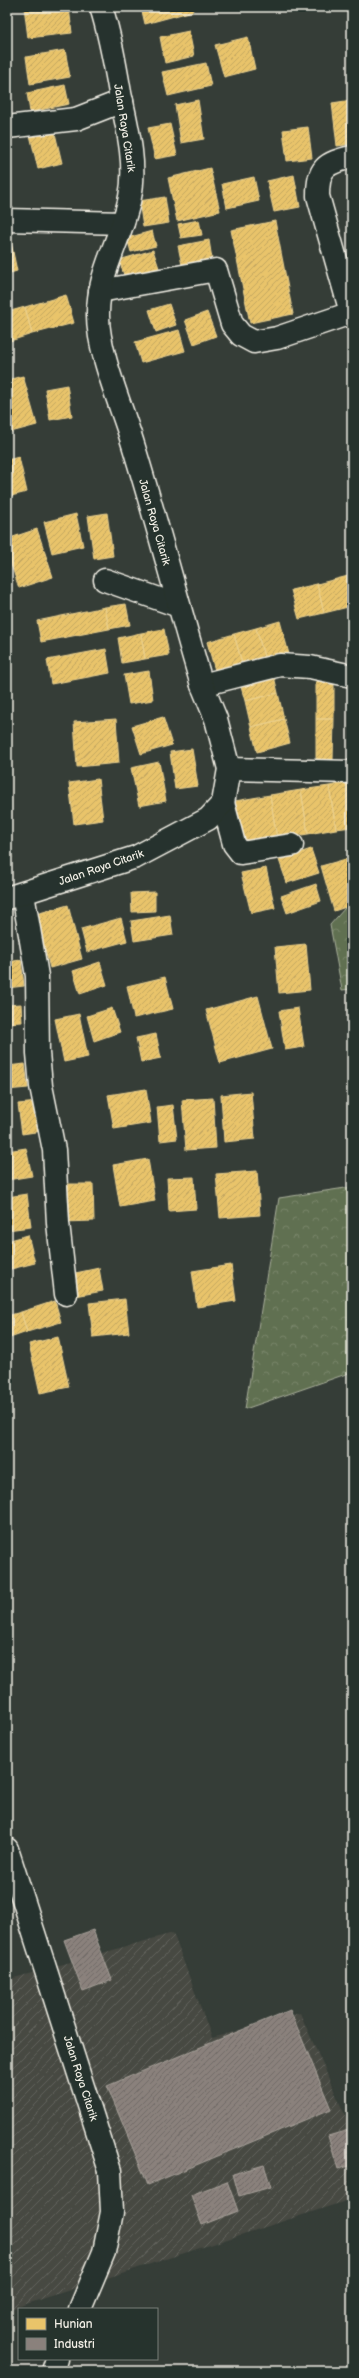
<svg xmlns="http://www.w3.org/2000/svg" width="359" height="2378" viewBox="0 0 359 2378" font-family="'Balsamiq Sans',sans-serif">
  <style>
    .industrial { fill: url(#industrial-furrows) }
    .forest { fill: url(#forest-crowns); stroke: #aab09c }
    .homes { fill: url(#homes-hatch); stroke: #ecd290 }
    .industry { fill: url(#industry-hatch); stroke: #aaa39c }
    .lines { fill: none; stroke-linecap: round; stroke-linejoin: round }
    .minor-casing { stroke: #f4f1e8; stroke-width: 25 }
    .tertiary-casing { stroke: #f4f1e8; stroke-width: 25 }
    .minor { stroke: #26332d; stroke-width: 22 }
    .tertiary { stroke: #26332d; stroke-width: 22 }
    .labels { text-anchor: middle; stroke-width: 4; stroke-linejoin: round; paint-order: stroke }
    .street-label { font-size: 11px; fill: #f4f1e8; stroke: #26332d }
  </style>
  <defs>
    <pattern id="industrial-furrows" width="10" height="10" patternUnits="userSpaceOnUse"><rect width="10" height="10" fill="#474942"/><path d="M-1 1l2-2M0 10L10 0M9 11l2-2" fill="none" stroke="#62645d"/></pattern>
    <pattern id="forest-crowns" width="20" height="18" patternUnits="userSpaceOnUse"><rect width="20" height="18" fill="#617051"/><path d="M2 6a3 3 0 1 1 6 0M12 15a3 3 0 1 1 6 0" fill="none" stroke="#78856a"/></pattern>
    <pattern id="homes-hatch" width="6" height="6" patternUnits="userSpaceOnUse"><rect width="6" height="6" fill="#e9c46a"/><path d="M-1 1l2-2M0 6l6-6M5 7l2-2" fill="none" stroke="#c1a561"/></pattern>
    <pattern id="industry-hatch" width="6" height="6" patternUnits="userSpaceOnUse"><rect width="6" height="6" fill="#8a817c"/><path d="M-1 1l2-2M0 6l6-6M5 7l2-2" fill="none" stroke="#706a66"/></pattern>
  </defs>
  <rect width="100%" height="100%" fill="#353d37"/>
  <filter id="ink" filterUnits="userSpaceOnUse"><feTurbulence type="fractalNoise" baseFrequency=".025" numOctaves="2"/><feDisplacementMap in="SourceGraphic" scale="8" xChannelSelector="R" yChannelSelector="G"/><feConvolveMatrix kernelMatrix="1 2 1 2 8 2 1 2 1" color-interpolation-filters="sRGB"/></filter>
  <g filter="url(#ink)">
    <path class="industrial" d="M173,1933L212,2038L300,2013L352,2131V2199L11,2309L7,2300V1980Z"/>
    <path class="forest" d="M352,900V989L342,990L330,925Z
      M352,1187V1370L349,1373L245,1409L279,1198Z"/>
    <path class="homes" d="M24,7H69L72,33L28,38Z
      M141,7H192L193,11L145,24Z
      M189,31L194,56L165,63L160,37Z
      M248,37L255,69L224,77L215,45Z
      M65,50L70,77L30,84L26,57Z
      M206,63L211,86L168,96L162,72Z
      M65,85L69,104L30,112L27,93Z
      M198,100L204,139L181,143L175,105Z
      M352,100V144L337,146L332,103Z
      M170,124L177,155L155,159L148,128Z
      M308,127L312,158L287,161L283,130Z
      M54,129L62,163L38,169L30,135Z
      M210,168L220,211L177,221L168,178Z
      M294,175L300,207L274,212L267,181Z
      M254,177L259,201L227,208L222,184Z
      M165,197L169,223L143,227L139,201Z
      M199,220L202,235L181,238L178,224Z
      M275,221L293,314L250,323L231,230Z
      M8,228L17,271L7,274V228Z
      M152,231L156,246L131,252L127,238Z
      M209,240L212,259L182,265L178,246Z
      M153,250L159,268L125,278L119,260Z
      M66,295L74,323L32,334L25,307Z
      M169,304L176,325L156,332L149,310Z
      M25,307L32,334L7,342V312Z
      M207,312L216,336L194,344L185,320Z
      M179,330L185,351L141,363L135,342Z
      M23,376L37,425L11,432L7,417V380Z
      M67,385L72,416L50,420L45,389Z
      M19,457L27,492L7,497V460Z
      M107,513L113,556L94,559L88,516Z
      M76,514L83,546L52,553L44,522Z
      M37,529L53,577L19,588L7,553V539Z
      M352,575V606L324,613L317,584Z
      M317,584L324,613L299,619L291,590Z
      M126,604L130,625L109,629L105,607Z
      M105,607L109,629L41,642L37,621Z
      M280,621L289,654L265,660L256,628Z
      M256,628L265,660L243,667L234,634Z
      M164,629L169,655L145,659L141,633Z
      M141,633L145,659L122,663L118,638Z
      M234,634L243,667L216,674L207,642Z
      M106,649L110,673L51,684L47,660Z
      M149,671L153,700L129,704L124,675Z
      M273,672L278,693L245,701L239,680Z
      M316,681H334V719H316Z
      M278,693L284,719L251,727L245,701Z
      M163,717L172,745L141,754L132,726Z
      M116,719L119,763L77,767L74,722Z
      M284,719L290,743L257,752L251,727Z
      M316,719H334L333,760H316Z
      M192,749L198,786L175,789L170,752Z
      M159,762L166,801L139,806L131,768Z
      M98,779L103,820L74,824L69,783Z
      M352,782V827L336,829L329,786Z
      M329,786L336,829L308,834L301,790Z
      M301,790L308,834L277,839L270,795Z
      M270,795L277,839L242,845L235,801Z
      M7,834L12,858L7,859Z
      M311,849L319,873L287,883L279,860Z
      M346,859L352,879V905L334,911L321,866Z
      M266,868L275,908L251,913L241,873Z
      M316,884L321,901L287,913L281,896Z
      M155,892V911L132,912L131,893Z
      M68,905L82,959L50,968L36,914Z
      M170,915L173,935L134,941L131,921Z
      M121,918L127,941L87,952L81,929Z
      M306,944L310,990L279,993L275,947Z
      M21,960L24,986L7,988V962Z
      M100,962L107,985L80,994L73,971Z
      M165,977L173,1009L134,1018L127,986Z
      M258,996L272,1049L220,1063L206,1010Z
      M21,1004L22,1022L7,1023V1005Z
      M112,1008L120,1032L94,1041L87,1016Z
      M298,1008L304,1047L285,1050L279,1011Z
      M79,1014L88,1057L64,1062L55,1019Z
      M156,1034L161,1058L141,1062L136,1038Z
      M25,1064L28,1088L7,1090V1066Z
      M146,1089L151,1123L114,1129L108,1095Z
      M251,1092L255,1139L224,1142L221,1095Z
      M213,1098L216,1148L186,1150L182,1100Z
      M38,1102L42,1131L22,1134L18,1104Z
      M173,1105L177,1139L160,1141L157,1107Z
      M26,1148L32,1176L7,1180V1151Z
      M148,1159L155,1201L120,1207L113,1165Z
      M257,1171L260,1215L220,1218L216,1174Z
      M194,1177L196,1209L169,1211L167,1178Z
      M61,1184H93L94,1221L62,1222Z
      M27,1194L31,1227L7,1230V1197Z
      M28,1235L35,1263L7,1270V1241Z
      M231,1265L236,1301L197,1307L192,1271Z
      M99,1268L103,1291L70,1297L66,1275Z
      M125,1299L129,1333L93,1337L89,1303Z
      M55,1301L61,1322L27,1332L21,1312Z
      M21,1312L27,1332L7,1339V1316Z
      M58,1337L69,1387L40,1393L29,1344Z"/>
    <path class="industry" d="M93,1930L112,1980L83,1991L64,1940Z
      M290,2010L331,2109L148,2185L107,2086Z
      M352,2129V2165L338,2169L328,2136Z
      M264,2165L271,2187L239,2196L233,2174Z
      M227,2181L238,2211L202,2225L191,2195Z"/>
    <g class="lines">
      <g class="minor-casing">
        <path id="minor" d="M7,127L76,119L122,101
          M352,157C325,163 318,168 318,196L352,316
          M7,220L123,223
          M100,291L216,270L232,324L241,335L254,342L277,338L351,313
          M105,580L179,606
          M202,685L280,665L310,667L352,676
          M229,769L352,772
          M223,803L234,844L241,853L292,845
          M23,894L37,976L38,1053L41,1086L54,1150L58,1223L66,1294"/>
      </g>
      <g class="tertiary-casing">
        <path id="tertiary" d="M7,898L136,857L208,819L223,803L229,769L216,719L202,685C178,604 157,522 132,441C121,405 98,352 98,316C97,273 122,238 130,197C137,164 127,126 120,93C115,64 110,35 101,7
          M7,1849L110,2171L112,2212L104,2252L80,2309
          M53,2371L57,2359"/>
      </g>
      <use href="#minor" class="minor"/>
      <use href="#tertiary" class="tertiary"/>
    </g>
  </g>
  <g class="labels">
    <g class="street-label">
      <text transform="translate(125 128) rotate(81)" y="4">Jalan Raya Citarik</text>
      <text transform="translate(155 522) rotate(74)" y="4">Jalan Raya Citarik</text>
      <text transform="translate(101 867) rotate(-19)" y="4">Jalan Raya Citarik</text>
      <text transform="translate(81 2078) rotate(72)" y="4">Jalan Raya Citarik</text>
    </g>
  </g>
  <rect width="359" height="2378" fill="none" stroke="#26332d" stroke-width="24"/>
  <rect x="12" y="12" width="335" height="2354" fill="none" stroke="#f4f1e8" stroke-width="1.5" filter="url(#ink)"/>
  <rect x="18" y="2308" width="140" height="52" fill="#26332d" stroke="#787f78"/>
  <rect x="26" y="2318" width="20" height="12" fill="#e9c46a" stroke="#787f78"/>
  <text x="54" y="2328" font-size="12" fill="#f4f1e8">Hunian</text>
  <rect x="26" y="2338" width="20" height="12" fill="#8a817c" stroke="#787f78"/>
  <text x="54" y="2348" font-size="12" fill="#f4f1e8">Industri</text>
</svg>
